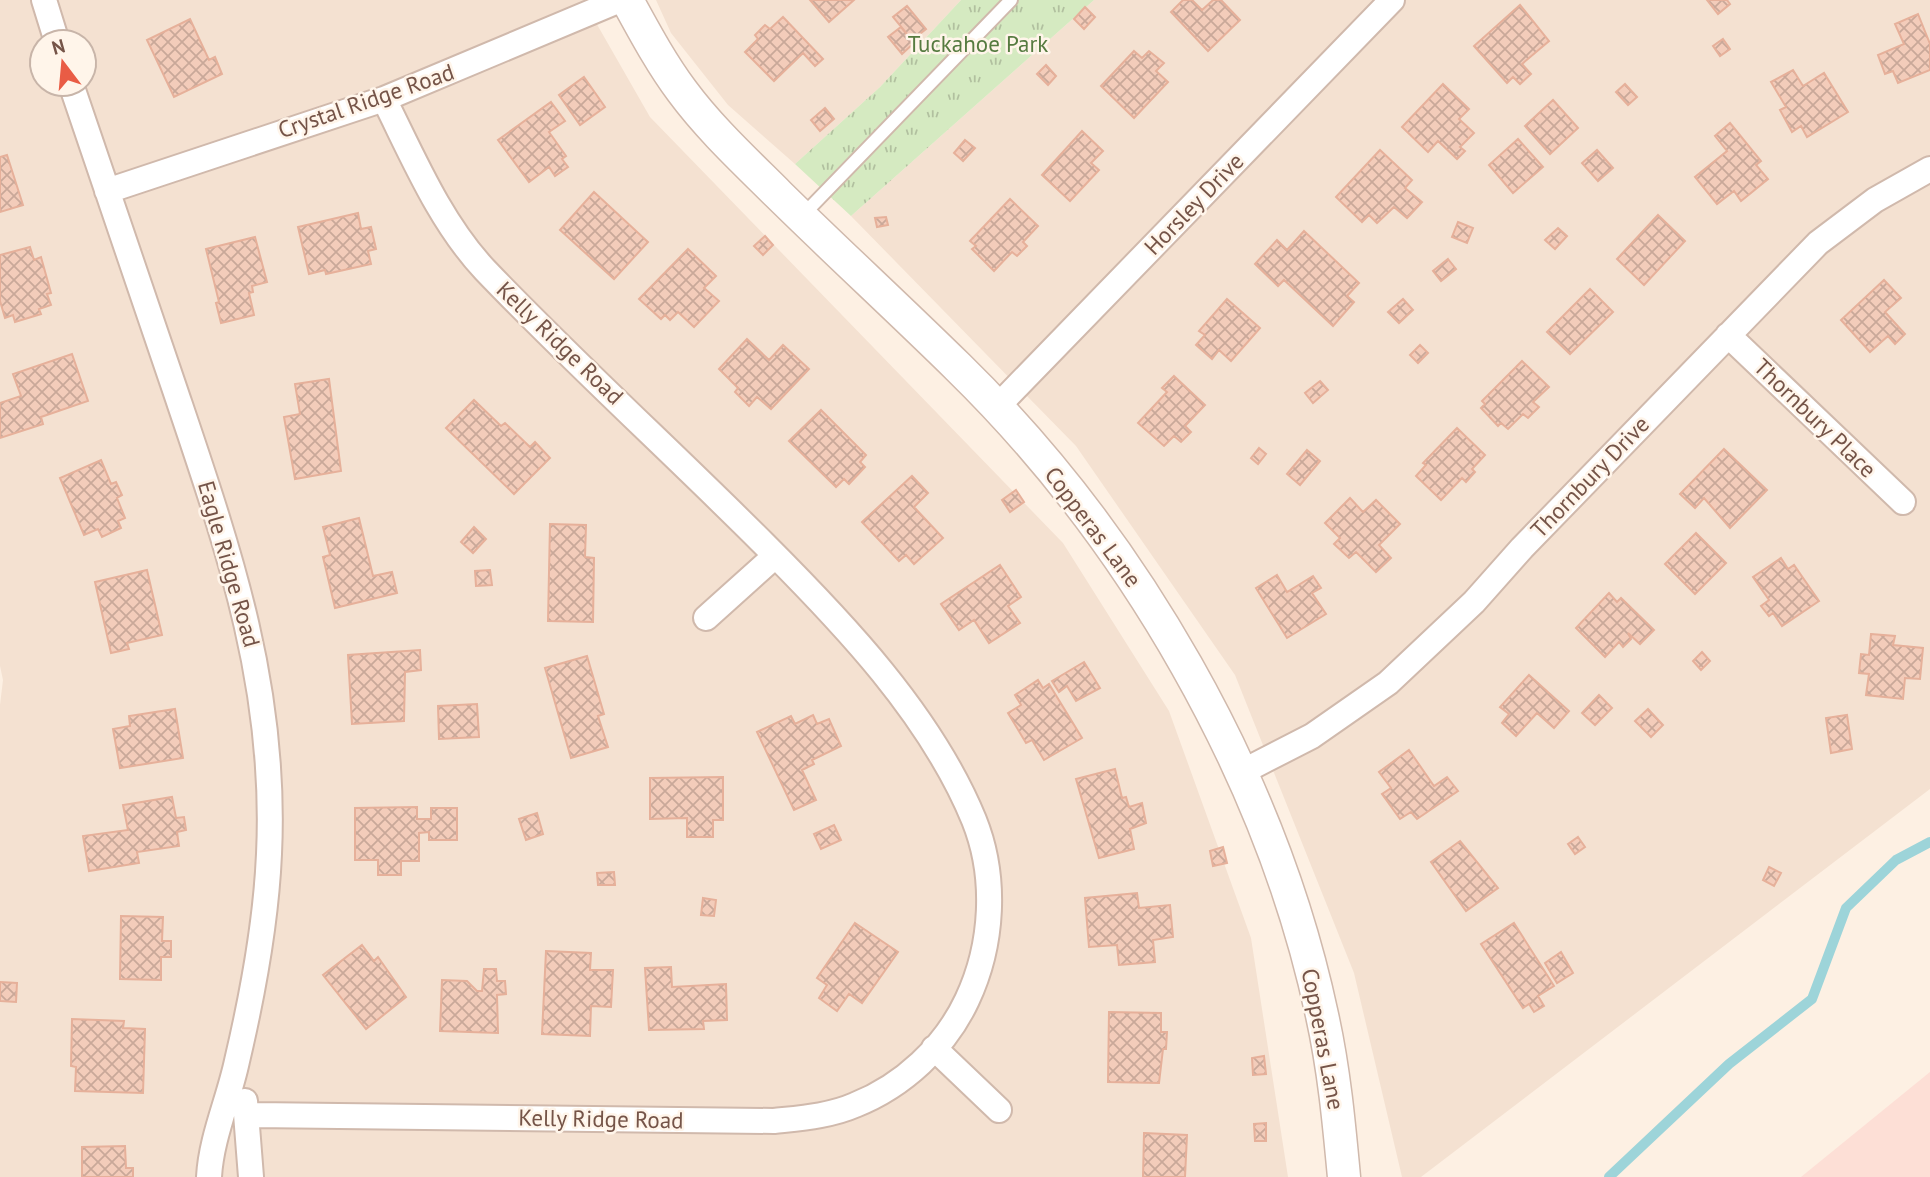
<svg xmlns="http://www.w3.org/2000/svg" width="1930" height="1177" viewBox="0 0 1930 1177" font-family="'PT Sans',sans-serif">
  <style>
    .residential { fill: #f4e1d1; fill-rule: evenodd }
    .commercial { fill: #fddfd6 }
    .grass { fill: url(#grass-tufts) }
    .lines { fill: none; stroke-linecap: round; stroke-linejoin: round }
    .stream { stroke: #9dd4d9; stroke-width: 10 }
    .building { fill: url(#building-cross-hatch); stroke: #e6b09a; stroke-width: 2 }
    .service-casing { stroke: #d0b9ac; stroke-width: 16 }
    .minor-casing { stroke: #d0b9ac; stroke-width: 28 }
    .tertiary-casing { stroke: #d0b9ac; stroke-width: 35 }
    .service { stroke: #fff; stroke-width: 12 }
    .minor { stroke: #fff; stroke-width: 24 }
    .tertiary { stroke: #fff; stroke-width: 32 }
    .labels { text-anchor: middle; stroke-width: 5; stroke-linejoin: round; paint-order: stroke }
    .park-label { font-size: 23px; fill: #567b40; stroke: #fff5ea }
    .street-label { font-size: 23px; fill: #755448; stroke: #fff5ea }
  </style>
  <defs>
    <pattern id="grass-tufts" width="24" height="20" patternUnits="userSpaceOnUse" patternTransform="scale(1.75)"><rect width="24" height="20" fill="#d5eac1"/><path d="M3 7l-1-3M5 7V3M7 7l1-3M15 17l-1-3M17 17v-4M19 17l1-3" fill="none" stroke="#b1c09f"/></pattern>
    <pattern id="building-cross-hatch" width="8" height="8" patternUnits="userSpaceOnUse" patternTransform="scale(1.75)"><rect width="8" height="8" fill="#f3ccba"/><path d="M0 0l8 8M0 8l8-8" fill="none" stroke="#c9a899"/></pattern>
  </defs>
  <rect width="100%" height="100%" fill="#fdf0e3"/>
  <path class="residential" d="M0,0H583L650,117L1063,543L1169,711L1251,938L1288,1177H0V705L3,680L0,666ZM42,42H84V84H42Z
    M656,0H961L880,87L795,164L728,105L671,33Z
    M1094,0H1930V789L1421,1177H1402L1354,973L1235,675L1076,446L851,216Z"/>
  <path class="commercial" d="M1930,1072V1177H1801Z"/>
  <path class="grass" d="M961,0H1094L851,216L795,164L880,87Z"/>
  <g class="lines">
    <path class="stream" d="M1609,1177L1729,1064L1812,999L1846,908L1896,860L1930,842"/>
  </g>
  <path class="building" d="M810,0H854L829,22Z
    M1183,0H1192L1202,10L1213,0H1221L1240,20L1208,51L1171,12Z
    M1707,0H1727L1730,4L1718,14Z
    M1520,5L1549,41L1522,64L1531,74L1520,84L1513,77L1507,83L1474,46Z
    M907,6L926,29L912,40L893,17Z
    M1085,7L1095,17L1084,29L1074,19Z
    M1918,14L1930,44V70L1898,83L1893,71L1885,74L1878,55L1904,44L1895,24Z
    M783,17L823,59L815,66L803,53L774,81L745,52L758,39L755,35L765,25L770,29Z
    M190,19L209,60L215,57L222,74L174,97L147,40Z
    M901,27L914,43L902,54L888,37Z
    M1723,39L1730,49L1720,56L1713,46Z
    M1134,51L1142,58L1149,51L1164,63L1156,71L1168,82L1134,118L1101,86Z
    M1046,65L1056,76L1048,85L1037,74Z
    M1793,70L1803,86L1824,73L1848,112L1807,137L1801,126L1792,132L1780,110L1786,107L1771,82Z
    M584,77L605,107L580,125L559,95Z
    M1443,84L1469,109L1459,119L1474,133L1460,147L1465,151L1457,159L1438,141L1428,152L1402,127Z
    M1625,84L1637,97L1628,105L1616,92Z
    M1553,100L1578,128L1550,154L1525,126Z
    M551,102L565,121L549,132L566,156L562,159L568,167L555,176L549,167L529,182L498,140Z
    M825,108L834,119L820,131L811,120Z
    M1730,123L1761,161L1756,165L1768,179L1741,201L1734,191L1717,204L1695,177L1727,151L1715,136Z
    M1082,131L1103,151L1091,163L1099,170L1070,201L1042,175Z
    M1518,139L1543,167L1513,193L1489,165Z
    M965,140L975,148L963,161L954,153Z
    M1380,150L1412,180L1405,188L1422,202L1407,218L1394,207L1377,223L1369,215L1362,222L1336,197Z
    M1597,150L1613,168L1598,181L1582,163Z
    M7,155L23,205L0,212V157Z
    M594,192L648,242L614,279L560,230Z
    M1010,199L1038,226L1023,242L1027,246L1017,256L1012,252L994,271L972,249L976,246L970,241Z
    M358,213L361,229L371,227L376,249L368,251L371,264L326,274L325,270L309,274L298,227Z
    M1658,215L1685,241L1644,285L1617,259Z
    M886,217L888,225L877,227L875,218Z
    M1458,222L1473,228L1467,243L1452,237Z
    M1558,228L1567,236L1555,249L1545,240Z
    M1304,231L1359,283L1347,296L1354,302L1333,326L1284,280L1278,286L1255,264L1277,240L1287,250Z
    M765,236L773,245L763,255L754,246Z
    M255,237L267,282L252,286L253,292L249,293L254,315L221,323L216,303L219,302L206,249Z
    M30,247L34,260L41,257L51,293L47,294L51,305L39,309L41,314L15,322L13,315L5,318L0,301V255Z
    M688,249L716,276L704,288L719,301L694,327L678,312L670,320L665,315L661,319L639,299Z
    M1448,259L1456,269L1441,281L1433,271Z
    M1884,280L1901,298L1885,312L1905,334L1895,344L1888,336L1870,352L1841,320Z
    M1590,289L1613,312L1570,354L1547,332Z
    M1227,299L1260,328L1231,361L1219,350L1212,359L1196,345L1205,335L1199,331Z
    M1403,299L1413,310L1399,323L1388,312Z
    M747,339L769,360L783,345L809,369L771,409L757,397L749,406L735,392L738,388L719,369Z
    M1420,345L1428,353L1418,363L1410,355Z
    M72,354L88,401L41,417L43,424L0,438V403L21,396L13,374Z
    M1522,361L1549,387L1533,402L1539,407L1528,418L1523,414L1508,429L1501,423L1498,426L1481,408L1485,404L1482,401Z
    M1174,376L1205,405L1185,426L1191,432L1181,442L1174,436L1164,446L1138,423L1167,392L1162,388Z
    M329,379L341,471L295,479L284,417L300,414L295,384Z
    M1320,381L1328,390L1313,403L1305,393Z
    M474,400L501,426L505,423L530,447L535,442L550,458L514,494L446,428Z
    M821,410L866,455L860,462L865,467L849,484L844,479L836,487L789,441Z
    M1457,428L1485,455L1472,469L1475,472L1466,482L1462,478L1441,500L1416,476L1426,465L1423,463Z
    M1259,448L1266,454L1258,464L1251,458Z
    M1724,449L1767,490L1730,528L1704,498L1695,508L1680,494Z
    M1307,450L1320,461L1300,485L1287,474Z
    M101,460L111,484L116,482L122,495L117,498L125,518L118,521L121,528L102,537L98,529L84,535L60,478Z
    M912,476L928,493L914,507L943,538L914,564L906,555L899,561L862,522Z
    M1016,490L1024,502L1010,512L1002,500Z
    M1350,498L1363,512L1376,500L1400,524L1379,545L1391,558L1376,572L1356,552L1349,558L1334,544L1340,538L1325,523Z
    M359,518L373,576L392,572L397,593L335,608L323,557L330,555L323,527Z
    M550,524L586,525L585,557L594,558L593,622L548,621Z
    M474,527L486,539L473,553L461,542Z
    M1696,533L1726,563L1695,594L1665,564Z
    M1781,558L1788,569L1794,565L1819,601L1782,626L1773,613L1769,616L1761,606L1769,600L1753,577Z
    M1000,565L1021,597L1008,606L1020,623L989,643L974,620L959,630L941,604Z
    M147,570L162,635L127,643L129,649L111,653L95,582Z
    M490,570L492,585L476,586L475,571Z
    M1277,575L1287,592L1313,576L1321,588L1312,593L1326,614L1287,638L1256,588Z
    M1609,593L1617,602L1621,598L1654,630L1640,644L1628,633L1631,639L1623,647L1619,642L1605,657L1576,628Z
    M1871,634L1895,636L1893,645L1923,648L1920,679L1905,678L1903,699L1866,695L1869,674L1859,673L1861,654L1869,655Z
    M420,650L421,670L405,672L404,721L352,724L348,655Z
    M1702,652L1710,661L1701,670L1693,661Z
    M587,656L604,714L598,716L608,747L571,758L545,668Z
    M1084,662L1100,688L1076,701L1067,686L1059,692L1052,681Z
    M1529,675L1569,711L1554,728L1537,713L1516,736L1502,723L1509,714L1500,707Z
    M1038,680L1043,688L1049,684L1082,738L1044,760L1032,740L1026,743L1008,713L1021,705L1015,695Z
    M1599,695L1612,708L1595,725L1582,713Z
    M477,704L479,737L439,739L438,706Z
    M175,709L183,758L120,768L113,729L130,726L129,716Z
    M1648,709L1663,725L1651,737L1635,721Z
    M813,715L817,724L829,719L841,746L812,760L814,764L802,770L816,800L794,810L757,732L791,716L795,724Z
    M1847,715L1852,749L1831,753L1826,718Z
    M1409,750L1434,786L1447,777L1458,791L1417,819L1411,812L1400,819L1382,794L1391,788L1379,772Z
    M1115,769L1122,798L1126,797L1129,807L1142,803L1146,823L1130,829L1134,849L1099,858L1076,779Z
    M723,777V820H713V837H687V818L650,819V778Z
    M172,797L176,818L184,817L186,830L177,832L179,846L137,852L139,863L89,871L83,836L128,830L123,805Z
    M417,807V819H431V808H457V840H429V832L419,833V861H401V875H378V860H355V808Z
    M537,813L543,834L526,840L519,819Z
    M834,825L841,840L821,849L814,834Z
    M1578,837L1585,847L1575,854L1568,844Z
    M1460,841L1498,888L1466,911L1431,862Z
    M1223,847L1227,863L1213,866L1210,851Z
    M1769,867L1781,873L1774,886L1763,880Z
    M614,872L615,885H598L597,873Z
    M1137,893L1139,908L1170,905L1173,937L1153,940L1155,962L1119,965L1117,945L1089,947L1085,898Z
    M703,898L716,900L714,916L701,915Z
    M121,916L163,917L162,941H171V957H161V980L120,979Z
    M855,923L898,952L862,1003L849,994L837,1011L819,998L827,985L817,978Z
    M1514,923L1554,986L1538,996L1544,1006L1534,1012L1529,1004L1523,1008L1481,944Z
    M362,945L374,961L378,957L406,997L366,1029L323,975Z
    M546,951L591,953L590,970H613L611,1007L591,1006L590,1036L542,1034Z
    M1561,952L1573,973L1557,983L1545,963Z
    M671,967L672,987L726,984L727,1020L703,1021L704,1029L649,1030L645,968Z
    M484,969H496L497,981H505L506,994L497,995L498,1033L440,1031L442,980L467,981L477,991H482Z
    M0,982L17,983L16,1002L0,1001Z
    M1109,1012L1161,1013V1032H1167L1166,1049H1163L1159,1083L1108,1082Z
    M72,1019L124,1021L123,1028L145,1029L143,1093L75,1091L76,1067L71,1066Z
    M1264,1056L1266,1074L1253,1075L1252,1058Z
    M1266,1123V1141H1255L1254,1124Z
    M1144,1133L1187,1135L1185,1177H1143Z
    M125,1146L126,1168H133V1177H82V1147Z"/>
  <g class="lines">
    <g class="service-casing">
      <path id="service" d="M802,216L1011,0"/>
    </g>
    <g class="minor-casing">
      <path id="minor" d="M44,0L57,42
        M71,84C105,186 140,288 175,390C228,547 277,686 269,854C266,924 253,993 237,1061C229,1099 211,1138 209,1177
        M107,191L384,99L620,0
        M1728,335L1903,502
        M996,408L1392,0
        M706,618L775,556
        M1242,772L1312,736L1388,683L1474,602L1522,548L1818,243L1875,200L1930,169
        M934,1048L999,1110
        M245,1101L251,1177
        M248,1115L774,1121C801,1118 830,1116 855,1105C903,1086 945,1047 967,1000C993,945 997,877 974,820C931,715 843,623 764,544C672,452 575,364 485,270C440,222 413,157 384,99"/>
    </g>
    <g class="tertiary-casing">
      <path id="tertiary" d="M627,0C644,31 661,63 682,91C710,129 746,162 779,195C838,253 899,309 958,367C1133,538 1271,776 1322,1015C1334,1069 1339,1123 1344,1177"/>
    </g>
    <use href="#service" class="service"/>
    <use href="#minor" class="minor"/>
    <use href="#tertiary" class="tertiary"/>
  </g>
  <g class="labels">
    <g class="park-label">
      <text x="978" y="52">Tuckahoe Park</text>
    </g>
    <g class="street-label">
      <text transform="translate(366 101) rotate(-19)" y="8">Crystal Ridge Road</text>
      <text transform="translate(1194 204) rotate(-46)" y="8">Horsley Drive</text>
      <text transform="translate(560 343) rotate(44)" y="8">Kelly Ridge Road</text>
      <text transform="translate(1815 418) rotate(44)" y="8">Thornbury Place</text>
      <text transform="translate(1590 477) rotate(-46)" y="8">Thornbury Drive</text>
      <text transform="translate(1093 527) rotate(53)" y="8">Copperas Lane</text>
      <text transform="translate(229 564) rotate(74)" y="8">Eagle Ridge Road</text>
      <text transform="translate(1323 1039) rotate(79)" y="8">Copperas Lane</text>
      <text transform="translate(601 1119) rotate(1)" y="8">Kelly Ridge Road</text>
    </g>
  </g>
  <g transform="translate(63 63) rotate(344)"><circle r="33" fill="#fff5ea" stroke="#c8b5a9" stroke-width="2"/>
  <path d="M0-5L12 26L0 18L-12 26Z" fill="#e95c45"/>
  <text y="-10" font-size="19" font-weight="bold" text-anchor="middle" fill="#755448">N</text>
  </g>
</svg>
